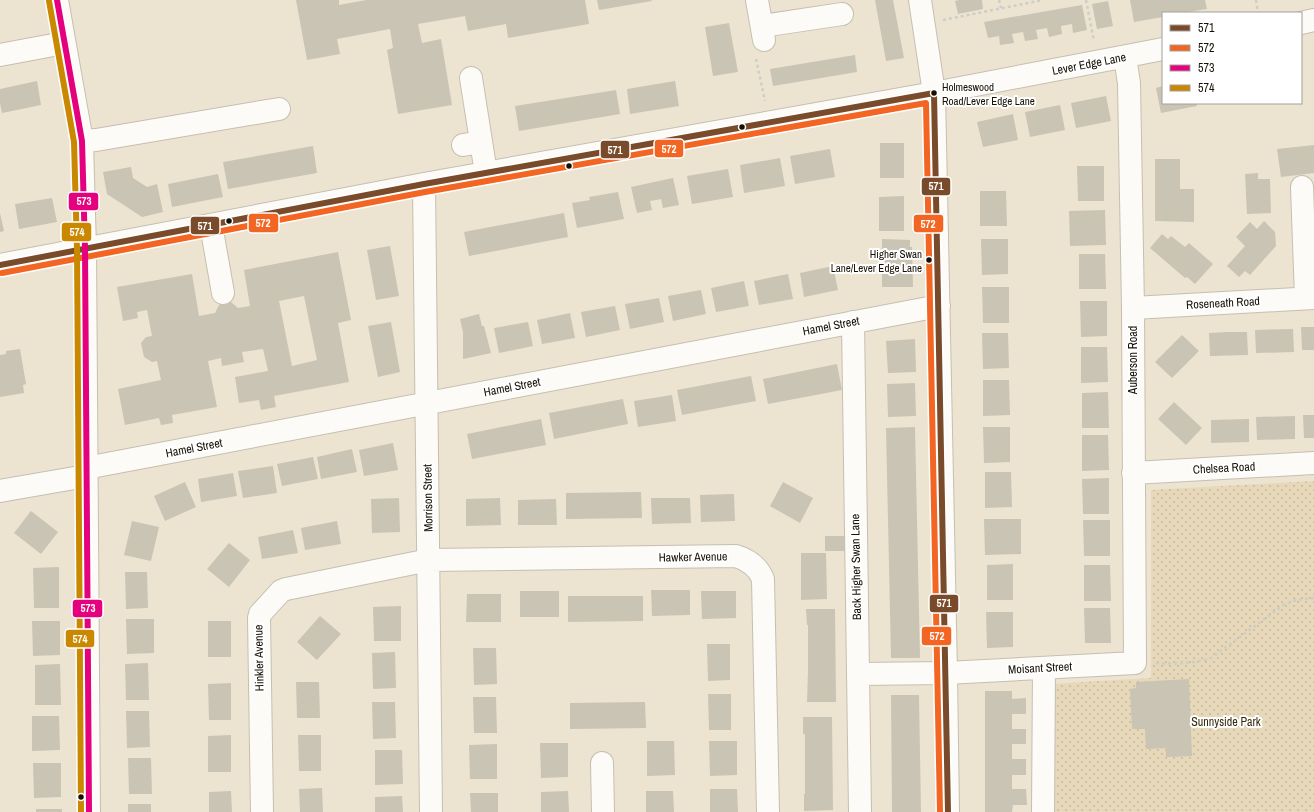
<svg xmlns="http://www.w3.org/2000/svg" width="1314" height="812" viewBox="0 0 1314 812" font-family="'Archivo Narrow',sans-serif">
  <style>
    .grass { fill: url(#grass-dots) }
    .building { fill: #cac4b5; fill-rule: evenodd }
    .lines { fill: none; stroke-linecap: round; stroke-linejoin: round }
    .minor-casing { stroke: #c5bfb0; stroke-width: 24 }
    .path { stroke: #cfcdc8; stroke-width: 2.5; stroke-dasharray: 3 3; stroke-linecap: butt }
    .minor { stroke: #fcfbf8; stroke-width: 22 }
    .bus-1-casing { stroke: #fff; stroke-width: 9 }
    .bus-2-casing { stroke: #fff; stroke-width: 9 }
    .bus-3-casing { stroke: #fff; stroke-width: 9 }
    .bus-4-casing { stroke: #fff; stroke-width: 9 }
    .bus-1 { stroke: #7a4b2a; stroke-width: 6 }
    .bus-2 { stroke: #f26522; stroke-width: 6 }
    .bus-3 { stroke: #e5007d; stroke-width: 6 }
    .bus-4 { stroke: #ca8801; stroke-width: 6 }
    .bus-dot { fill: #150f04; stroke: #fff; stroke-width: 1.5 }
    .labels { text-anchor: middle; stroke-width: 4; stroke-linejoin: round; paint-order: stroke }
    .bus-label { font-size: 11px; fill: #150f04; stroke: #fff; text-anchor: start }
    .street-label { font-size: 12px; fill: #150f04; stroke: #fff }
    .park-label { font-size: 12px; fill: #362a0c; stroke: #fff }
    .line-badge { stroke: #fff; stroke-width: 1.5 }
    .badge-label { font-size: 11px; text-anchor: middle; font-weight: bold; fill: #fff }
  </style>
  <defs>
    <pattern id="grass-dots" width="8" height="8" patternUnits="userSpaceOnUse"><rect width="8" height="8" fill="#e6d8b8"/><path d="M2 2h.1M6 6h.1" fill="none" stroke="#c4b89d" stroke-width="1.8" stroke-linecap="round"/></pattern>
  </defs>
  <rect width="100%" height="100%" fill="#ece4d1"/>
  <path class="grass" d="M1314,481V812H1050V684L1151,678V490Z"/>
  <path class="building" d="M296,0H339V5L366,0H585L589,24L508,38L506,24L468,31L465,16L418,24L422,43L441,39L452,105L398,114L387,50L393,48L390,29L337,39L340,54L307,60Z
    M597,0H651L652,1L599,10Z
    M875,0H893L904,58L886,61Z
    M959,0H982L983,9L958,14L955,1Z
    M1130,0H1205L1207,9L1182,13H1163V17L1134,22Z
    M1108,1L1113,26L1097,29L1092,4Z
    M1082,5L1087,30L1073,33L1072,24L1061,26L1062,34L1049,37L1047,28L1036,30L1038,39L1025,41L1023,32L1012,34L1014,43L1000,45L999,36L988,38L984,22Z
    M729,23L738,72L713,76L705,27Z
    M855,55L857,72L773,86L770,69Z
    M37,81L41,105L2,113L0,103V89Z
    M675,81L679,106L630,114L627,89Z
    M1163,86V103H1196L1197,106L1161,113L1156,88Z
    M616,90L620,114L519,131L515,106Z
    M1106,96L1111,121L1076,128L1071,103Z
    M1060,105L1065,130L1030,137L1025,112Z
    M1013,114L1018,140L983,147L977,122Z
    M880,143H904V178H880Z
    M1314,145V173L1281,177L1277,149Z
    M313,146L317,173L228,189L223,162Z
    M830,149L835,177L795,184L790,156Z
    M780,158L785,186L744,193L740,165Z
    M1155,159H1180V189H1194V222L1155,221Z
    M1077,166H1104V201H1078Z
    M131,167L133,178L147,187L157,184L163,212L142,217L107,194L103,172Z
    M728,169L733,197L692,204L687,176Z
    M1258,173V179H1270L1271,213L1247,214L1245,174Z
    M218,174L223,197L172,207L168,184Z
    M673,178L679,205L663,208L661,199L656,200L650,201L652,210L637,213L631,187Z
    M980,191H1006L1007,226H980Z
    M618,192L624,219L577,228L572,203L590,200L589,197Z
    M904,196V231H879V197Z
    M52,198L57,222L19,229L15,204Z
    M1105,210L1106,245L1070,246L1069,211Z
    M0,213L4,231L0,232Z
    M564,213L568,237L469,256L464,232Z
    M1264,221L1275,232L1276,246L1250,275L1245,271L1239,277L1227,266L1245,246L1236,237L1250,222L1257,229Z
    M1162,234L1168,239L1171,236L1185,247L1189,243L1213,264L1195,284L1187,277L1185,278L1150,248Z
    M882,239L910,240V247H912L913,287H882Z
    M981,239H1008V274L982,275Z
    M390,246L399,296L376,300L367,250Z
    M338,252L351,320L338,323L349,382L274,396L276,407L261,410L259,400L239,403L235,377L268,371L263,349L242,352L244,362L222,366L221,358L208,361L217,407L172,415L173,423L161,425L159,418L125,425L118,389L161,380L157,361L152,362L144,357L141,343L146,337L152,336L147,310L137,312L138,318L123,321L117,287L192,274L199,316L215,313L219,305L231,302L238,308L250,306L244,270ZM304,296L317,360L292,366L279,301Z
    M1079,254H1105L1106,289H1079Z
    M833,266L838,290L804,297L800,273Z
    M788,274L793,299L759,305L754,281Z
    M744,281L749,306L716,312L711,288Z
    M982,287H1009V323H983Z
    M701,290L706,314L673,321L668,296Z
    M659,298L664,322L630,329L625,304Z
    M1080,301H1107V336L1081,337Z
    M615,306L620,330L586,337L581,312Z
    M570,313L575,338L542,344L537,320Z
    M479,314L482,326H484L491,353L463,359V332L460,319Z
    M391,322L400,372L378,377L368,326Z
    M528,322L533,346L499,353L494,328Z
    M1301,327H1314V350H1302Z
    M1293,329L1294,352L1256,353L1255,330Z
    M1228,332H1247L1248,355L1210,356L1209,333Z
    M982,333H1008L1009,368L983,369Z
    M1182,335L1199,351L1172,378L1155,362Z
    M915,339L916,372L888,373L886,341Z
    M1081,347H1107L1108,382L1081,383Z
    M20,349L26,384L23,385L24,393L0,397V355L6,354V351Z
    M837,364L842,390L768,404L763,379Z
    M751,376L756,401L682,415L677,390Z
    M983,380H1009L1010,415L983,416Z
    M915,383L916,416L888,417L887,384Z
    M1108,392L1109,428H1082V393Z
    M672,395L676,421L638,427L634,401Z
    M623,399L628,424L554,439L549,413Z
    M1174,402L1202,428L1186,445L1158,419Z
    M1303,415H1314V438H1304Z
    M1295,416V439L1257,440L1256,417Z
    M541,419L546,445L472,459L467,434Z
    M1249,419V442L1211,443V420Z
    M915,427L920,658H891L886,428Z
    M983,427H1010V462L984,463Z
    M1082,435H1108L1109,470L1082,471Z
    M393,443L398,470L364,476L359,450Z
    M352,449L357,472L321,479L317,457Z
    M313,457L318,479L282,486L277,464Z
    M273,466L277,493L243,498L238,471Z
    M985,472H1011L1012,507L985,508Z
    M233,473L237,496L201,502L198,479Z
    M1109,478V514H1083L1082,479Z
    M185,482L196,507L165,521L154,496Z
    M783,482L813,498L800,523L770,506Z
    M641,492L642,518L566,519V493Z
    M734,494L735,521L701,522L700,495Z
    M399,498L400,532L372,533L371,499Z
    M500,498L501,525L466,526V499Z
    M651,498H690L691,523L652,524Z
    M556,499L557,525H518V500Z
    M31,511L58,532L41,554L14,533Z
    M984,519H1021V554L985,555Z
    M1083,520H1110V556H1084Z
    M132,521L159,527L151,561L124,555Z
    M337,521L341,544L305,550L301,528Z
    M293,530L298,553L262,559L258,537Z
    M825,536H849V551H825Z
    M229,543L250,560L229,587L207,569Z
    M801,553H826L827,599L801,600Z
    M1013,564V600H987V565Z
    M1084,565H1110L1111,601H1084Z
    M59,567V608H34L33,568Z
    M125,572H147L148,608L126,609Z
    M651,590H690V615L652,616Z
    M520,591H559V617H520Z
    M701,591H736V618L702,619Z
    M467,594H501V622H466Z
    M568,596H643V621L568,622Z
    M401,606V641H374L373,607Z
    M1084,608H1110L1111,643H1085Z
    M806,609H835L836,702H807L808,671V625H807Z
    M986,612H1013V647L987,648Z
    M320,616L341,634L317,660L297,642Z
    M126,619H154V653L127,654Z
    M32,621H60V655L33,656Z
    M208,621H231V657H208Z
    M707,644H730V680L708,681Z
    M473,648H496L497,684L474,685Z
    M395,652L396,688L373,689L372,653Z
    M148,663L149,700H126L125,664Z
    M60,664L61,705H35V665Z
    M1189,679L1192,756L1166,757V748L1146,749L1145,729H1132L1130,689L1136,688V682Z
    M296,682H319L320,718H297Z
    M231,683V720H209L208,684Z
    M985,691H1012V699L1026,698V714H1012V729H1026V744H1012V759H1026V775H1012V789H1026L1027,805H1013L1012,812H985Z
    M708,694H731V730H709Z
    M891,695H919L921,812H892Z
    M473,697H496L497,733H474Z
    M372,702H395L396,738L373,739Z
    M645,702L646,728L570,729V703Z
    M126,711H149L150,747L127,748Z
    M32,716H59L60,750L32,751Z
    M803,717H832L833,810L804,811V794H805V734H803Z
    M231,735V772H208V736Z
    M298,735H321V771H299Z
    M647,741H674L675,775L647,776Z
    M709,741H737V775L710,776Z
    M540,743H568V777L541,778Z
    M497,744V779H470L469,745Z
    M375,750H402L403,784L375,785Z
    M128,758H151L152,794H129Z
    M33,763H61V797L34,798Z
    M322,788L323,812H300L299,789Z
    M710,789H737L738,812H710Z
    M231,791L232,812H209V792Z
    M568,791L569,812H541V792Z
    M646,791H673L674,812H646Z
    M470,793H498V812H471Z
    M402,796L403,812H375V797Z
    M128,804H151V812H128Z
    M36,809H62V812H36Z"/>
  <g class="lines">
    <g class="minor-casing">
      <path id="minor" d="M57,0L82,141L85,249L89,812
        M757,0L764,40
        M920,0L934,93L946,673L948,812
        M1301,23L1314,20
        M762,26L842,14
        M0,55L64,43
        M471,78L486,173
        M82,141L96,140L279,109
        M463,145L481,142
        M424,184L431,812
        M1302,187L1306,298
        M211,225L223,293
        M0,265L424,184L934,93L1163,49
        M1133,308L1314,298
        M853,322L860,812
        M86,468L939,306
        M1133,473L1314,463
        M0,491L86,476
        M858,674L946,673L1135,663L1133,308L1129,83L1125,57
        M602,763L603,812
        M262,812L259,618L260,614L281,591L286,589L429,560L736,556C749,560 758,567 763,579L768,812
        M1043,812L1044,668"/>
    </g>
    <path class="path" d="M999,0L1001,8
      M1086,0L1094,41
      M1256,0L1258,13
      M943,20L1043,0
      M756,59L765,101
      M1156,663C1175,664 1193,664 1211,658L1285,604L1296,600L1314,598"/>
    <use href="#minor" class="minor"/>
    <g class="bus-1-casing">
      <path id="bus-1" d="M0,265L424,184L934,93L948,812"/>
    </g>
    <g class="bus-2-casing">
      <path id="bus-2" d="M2,273L425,192L926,103L940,812"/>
    </g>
    <g class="bus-3-casing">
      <path id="bus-3" d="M57,0L82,141L85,249L89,812"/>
    </g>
    <g class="bus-4-casing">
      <path id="bus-4" d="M49,1L74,142L77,249L81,812"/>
    </g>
    <use href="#bus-1" class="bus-1"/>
    <use href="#bus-2" class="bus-2"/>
    <use href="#bus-3" class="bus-3"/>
    <use href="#bus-4" class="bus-4"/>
  </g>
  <g class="bus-dot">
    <circle cx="934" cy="93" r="3.5"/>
    <circle cx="742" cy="127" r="3.5"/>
    <circle cx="569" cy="166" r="3.5"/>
    <circle cx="229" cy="221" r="3.5"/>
    <circle cx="929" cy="260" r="3.5"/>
    <circle cx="81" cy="797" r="3.5"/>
  </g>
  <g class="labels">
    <g class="bus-label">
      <text x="942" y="91">Holmeswood<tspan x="942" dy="14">Road/Lever Edge Lane</tspan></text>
      <text x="922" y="258" text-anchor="end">Higher Swan<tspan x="922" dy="14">Lane/Lever Edge Lane</tspan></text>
    </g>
    <g class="street-label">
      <text transform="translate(1089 64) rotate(-11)" y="4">Lever Edge Lane</text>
      <text transform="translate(1223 303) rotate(-3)" y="4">Roseneath Road</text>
      <text transform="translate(831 326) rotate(-11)" y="4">Hamel Street</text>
      <text transform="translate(1133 360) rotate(-90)" y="4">Auberson Road</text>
      <text transform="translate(512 387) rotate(-11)" y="4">Hamel Street</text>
      <text transform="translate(194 448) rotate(-11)" y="4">Hamel Street</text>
      <text transform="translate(1224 468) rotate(-3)" y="4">Chelsea Road</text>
      <text transform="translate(428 498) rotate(-91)" y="4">Morrison Street</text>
      <text transform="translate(693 557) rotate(-1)" y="4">Hawker Avenue</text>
      <text transform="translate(856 567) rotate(-91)" y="4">Back Higher Swan Lane</text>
      <text transform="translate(259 658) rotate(-91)" y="4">Hinkler Avenue</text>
      <text transform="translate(1040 668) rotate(-3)" y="4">Moisant Street</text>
    </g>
    <g class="park-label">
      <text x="1226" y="726">Sunnyside Park</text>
    </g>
  </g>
  <g class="line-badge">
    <rect x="654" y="139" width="30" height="19" rx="4" fill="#f26522"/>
    <rect x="600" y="140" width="30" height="19" rx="4" fill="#7a4b2a"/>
    <rect x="921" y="177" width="30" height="19" rx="4" fill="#7a4b2a"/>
    <rect x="68" y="192" width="31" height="19" rx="4" fill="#e5007d"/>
    <rect x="248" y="213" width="31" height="20" rx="4" fill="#f26522"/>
    <rect x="913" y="214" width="31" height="19" rx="4" fill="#f26522"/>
    <rect x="190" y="216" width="30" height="19" rx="4" fill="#7a4b2a"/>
    <rect x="61" y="222" width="31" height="20" rx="4" fill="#ca8801"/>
    <rect x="929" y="594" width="30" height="19" rx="4" fill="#7a4b2a"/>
    <rect x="72" y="599" width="31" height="19" rx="4" fill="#e5007d"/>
    <rect x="921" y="626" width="31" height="20" rx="4" fill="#f26522"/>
    <rect x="65" y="629" width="30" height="19" rx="4" fill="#ca8801"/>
  </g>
  <g class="badge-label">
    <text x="669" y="153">572</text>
    <text x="615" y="154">571</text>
    <text x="936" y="190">571</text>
    <text x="84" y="205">573</text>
    <text x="263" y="227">572</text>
    <text x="928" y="228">572</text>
    <text x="205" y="230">571</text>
    <text x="77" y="236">574</text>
    <text x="944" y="607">571</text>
    <text x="88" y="612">573</text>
    <text x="937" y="640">572</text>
    <text x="80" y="643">574</text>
  </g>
  <rect x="1162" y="12" width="140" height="92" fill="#ffffff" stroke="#a19f9b"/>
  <rect x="1170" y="25" width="20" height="6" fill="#7a4b2a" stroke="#a19f9b"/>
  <text x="1198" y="32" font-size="12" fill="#150f04">571</text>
  <rect x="1170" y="45" width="20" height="6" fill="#f26522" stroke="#a19f9b"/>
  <text x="1198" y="52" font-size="12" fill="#150f04">572</text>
  <rect x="1170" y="65" width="20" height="6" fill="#e5007d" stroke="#a19f9b"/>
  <text x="1198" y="72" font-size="12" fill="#150f04">573</text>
  <rect x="1170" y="85" width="20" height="6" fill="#ca8801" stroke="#a19f9b"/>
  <text x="1198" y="92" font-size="12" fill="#150f04">574</text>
</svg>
